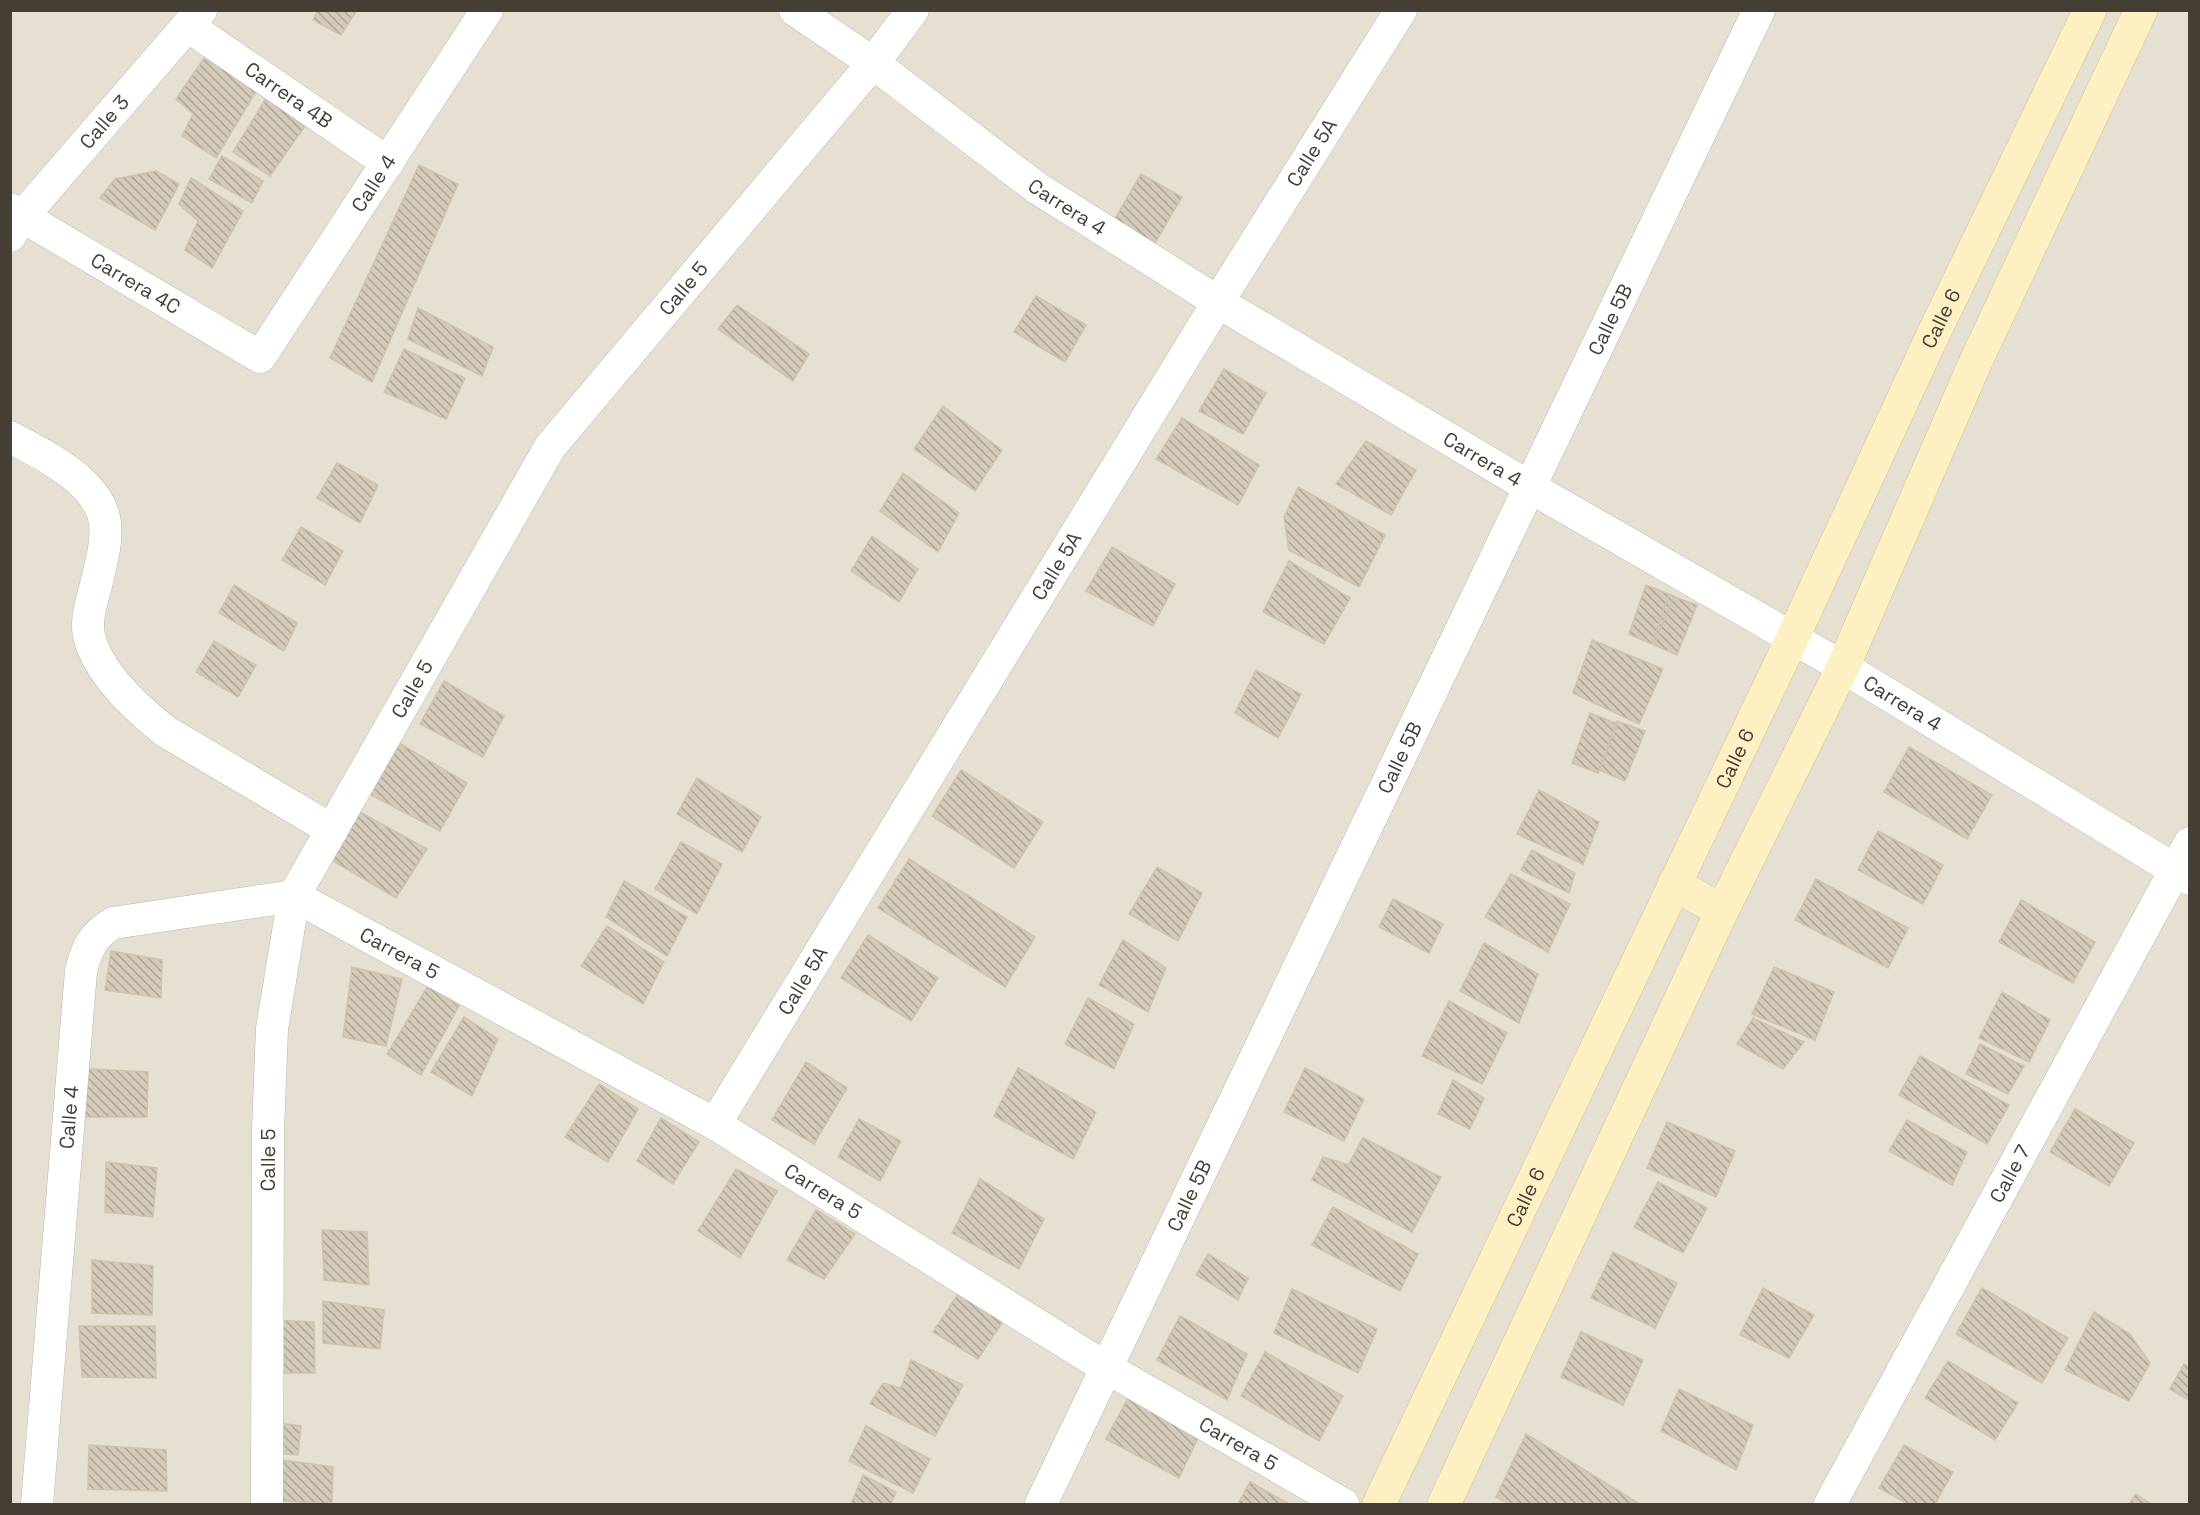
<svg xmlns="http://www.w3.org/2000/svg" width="2200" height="1515" viewBox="0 0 2200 1515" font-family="'Space Grotesk',sans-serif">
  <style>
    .residential { fill: #e6e0d3 }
    .building { fill: url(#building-back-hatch); stroke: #cec3ae; stroke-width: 1.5 }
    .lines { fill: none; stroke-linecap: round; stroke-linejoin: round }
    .street-casing { stroke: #c0b9aa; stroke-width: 33 }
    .secondary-casing { stroke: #d1c395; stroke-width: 34 }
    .street { stroke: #fff; stroke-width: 32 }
    .secondary { stroke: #fdf1c3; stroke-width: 33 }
    .labels { text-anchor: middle; stroke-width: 6; stroke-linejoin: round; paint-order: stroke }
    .street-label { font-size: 20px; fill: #443e35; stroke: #fff }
  </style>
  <defs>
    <pattern id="building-back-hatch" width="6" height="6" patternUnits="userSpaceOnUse" patternTransform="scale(1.5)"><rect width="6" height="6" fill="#d3caba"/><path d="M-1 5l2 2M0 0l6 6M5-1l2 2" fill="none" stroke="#ada598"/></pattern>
  </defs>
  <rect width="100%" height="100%" fill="#f2eee5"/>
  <path class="residential" d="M11,11H2189V1504H11Z"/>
  <path class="building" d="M318,10H357L341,35L313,20Z
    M206,55L258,88L216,158L182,136L193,114L176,99Z
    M266,98L307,123L270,176L233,152Z
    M222,156L263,181L252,203L209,179Z
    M419,165L458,184L372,382L330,358Z
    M156,171L179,184L155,230L100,198L115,179Z
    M1141,174L1182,197L1154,245L1113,222Z
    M191,178L243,211L212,268L185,250L198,221L179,204Z
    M1036,296L1086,325L1065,362L1014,332Z
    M737,305L809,354L793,381L718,329Z
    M418,308L493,347L482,376L408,339Z
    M404,349L465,378L446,419L384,392Z
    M1224,369L1266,393L1243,434L1199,411Z
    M943,406L1002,450L975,491L914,449Z
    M1182,418L1259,465L1238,505L1156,459Z
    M1366,441L1416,470L1391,515L1336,484Z
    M337,463L378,485L360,523L317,498Z
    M903,473L959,513L938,552L880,511Z
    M1298,487L1385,535L1359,587L1289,550L1284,517Z
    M301,527L343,551L325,585L282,560Z
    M872,536L918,569L899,602L851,571Z
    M1112,547L1175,584L1153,626L1086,591Z
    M1289,561L1350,598L1324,644L1263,612Z
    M234,585L297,623L284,651L219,613Z
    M1646,585L1674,596L1654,645L1629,634Z
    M1669,595L1697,605L1677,655L1652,644Z
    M1592,640L1663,669L1639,724L1573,693Z
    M214,641L256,665L238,697L196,672Z
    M1256,670L1301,694L1278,738L1235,713Z
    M444,681L504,716L483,757L420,724Z
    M1590,713L1618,724L1598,773L1572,763Z
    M1617,721L1645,731L1625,781L1599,770Z
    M399,743L467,783L440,831L371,795Z
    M1909,747L1992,795L1967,839L1884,792Z
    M961,770L1043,822L1014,868L932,816Z
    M697,778L761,817L742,852L677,814Z
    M1539,790L1599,822L1583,864L1517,834Z
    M360,812L427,849L396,898L333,861Z
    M1878,831L1943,865L1923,904L1858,870Z
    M681,842L722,864L697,914L655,889Z
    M1532,850L1575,873L1569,893L1521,870Z
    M909,859L1035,937L1005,987L878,908Z
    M1157,867L1202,893L1178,941L1129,914Z
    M1511,874L1570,904L1548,952L1485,917Z
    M1816,879L1908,928L1888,968L1795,920Z
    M624,881L687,917L667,956L606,917Z
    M1393,899L1443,924L1429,953L1379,927Z
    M2021,900L2095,942L2073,983L1999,942Z
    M607,926L664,962L643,1004L581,966Z
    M868,935L938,978L911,1021L841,978Z
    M1123,940L1166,968L1148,1012L1099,985Z
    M1484,943L1538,974L1519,1023L1460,991Z
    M111,951L162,960L161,998L105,990Z
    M352,967L402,979L386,1046L343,1037Z
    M1774,967L1834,992L1815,1040L1752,1014Z
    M429,984L459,1006L421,1075L387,1054Z
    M2002,992L2050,1020L2029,1062L1979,1038Z
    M1088,998L1134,1024L1114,1069L1065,1044Z
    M1449,1001L1507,1033L1482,1084L1422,1056Z
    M464,1017L498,1039L472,1096L431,1072Z
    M1753,1018L1804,1042L1783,1069L1737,1044Z
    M1980,1044L2024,1066L2008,1094L1966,1074Z
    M1920,1056L2009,1105L1987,1144L1899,1095Z
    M806,1062L847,1088L814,1144L772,1120Z
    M74,1068L148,1072L147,1117H76Z
    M1018,1068L1096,1112L1073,1159L994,1116Z
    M1305,1068L1364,1099L1344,1141L1284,1112Z
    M1453,1080L1484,1098L1470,1129L1438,1114Z
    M599,1084L638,1109L608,1162L565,1137Z
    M2075,1109L2134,1143L2109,1186L2050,1152Z
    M661,1118L699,1142L673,1184L637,1161Z
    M859,1119L901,1141L880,1181L838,1157Z
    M1907,1120L1967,1152L1952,1185L1889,1151Z
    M1667,1122L1735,1151L1716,1197L1647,1168Z
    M1363,1138L1441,1177L1412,1232L1312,1180L1323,1157L1348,1165Z
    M106,1162L157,1168L153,1217L105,1212Z
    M736,1169L777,1191L740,1258L698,1231Z
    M980,1179L1044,1219L1019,1269L952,1233Z
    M1658,1182L1707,1208L1683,1253L1634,1227Z
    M1333,1207L1418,1254L1400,1291L1312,1245Z
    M816,1210L855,1234L824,1279L787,1260Z
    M322,1230L367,1232L369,1285L324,1280Z
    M1613,1252L1677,1283L1655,1328L1591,1298Z
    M1208,1254L1248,1278L1238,1300L1196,1275Z
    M92,1260L153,1266L152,1315L92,1313Z
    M1763,1288L1814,1315L1789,1358L1740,1335Z
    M1982,1288L2068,1338L2042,1383L1956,1334Z
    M961,1289L1006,1317L978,1359L933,1332Z
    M1292,1289L1377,1329L1358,1373L1274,1333Z
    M323,1301L384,1310L380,1349L323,1343Z
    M2094,1312L2130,1334L2150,1363L2129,1401L2065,1370Z
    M1180,1316L1247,1354L1227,1400L1157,1360Z
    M270,1320L314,1322L315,1373H275Z
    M79,1326H155L156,1378L82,1377Z
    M1581,1332L1643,1360L1623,1405L1561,1377Z
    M1265,1352L1343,1396L1319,1441L1241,1396Z
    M911,1360L963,1385L935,1436L870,1404L883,1383L901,1388Z
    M1948,1361L2018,1403L1995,1440L1925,1398Z
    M2184,1364L2190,1367V1401L2170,1389Z
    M1679,1389L1753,1425L1736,1470L1661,1431Z
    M1128,1398L1199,1436L1179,1478L1106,1439Z
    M272,1422L301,1426L298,1455L270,1453Z
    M866,1426L930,1459L913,1493L849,1461Z
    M1526,1434L1640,1504H1509L1496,1497Z
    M89,1445L166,1450L167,1491L88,1489Z
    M1904,1445L1953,1472L1935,1504H1908L1879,1488Z
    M282,1460L333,1467L332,1504L281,1501Z
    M863,1475L896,1492L891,1504H851Z
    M1250,1482L1289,1504H1238Z
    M2136,1494L2151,1504H2129Z"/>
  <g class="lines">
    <g class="street-casing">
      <g id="street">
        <path id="s1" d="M795,10L873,63L1037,188L1218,302L1528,486L1843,667L2190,879"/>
        <path id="s2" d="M188,26L388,163"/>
        <path id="s3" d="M10,209L260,357L487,10"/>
        <path id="s4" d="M10,236L22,217L201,10"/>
        <path d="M10,437C43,454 100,482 105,523C107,542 102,559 98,577C94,595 85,617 89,636C98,673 136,708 165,731L332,830"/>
        <path id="s5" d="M294,896L715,1124L1105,1367L1343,1504"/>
        <path id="s6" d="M715,1124L1218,302L1401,10"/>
        <path id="s7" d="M37,1504L81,971C87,948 92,936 113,923L294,896"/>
        <path id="s8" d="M267,1504L268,1131L272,1029L294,896L550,447L873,63L913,10"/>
        <path id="s9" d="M1041,1504L1759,10"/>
        <path id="s10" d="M1830,1504L2190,843"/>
      </g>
    </g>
    <g class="secondary-casing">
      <g id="secondary">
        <path d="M1674,884L1722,911"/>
        <path id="s11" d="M1379,1504L1793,637L1930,341L2090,10"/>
        <path d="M1444,1504L1722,911L1843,667L1976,361L2141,10"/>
      </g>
    </g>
    <use href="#street" class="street"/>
    <use href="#secondary" class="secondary"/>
  </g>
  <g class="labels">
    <g class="street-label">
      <text dy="7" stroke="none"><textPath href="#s2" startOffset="122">Carrera 4B</textPath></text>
      <text dy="7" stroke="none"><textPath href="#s4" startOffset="148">Calle 3</textPath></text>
      <text dy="7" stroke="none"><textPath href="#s6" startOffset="1140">Calle 5A</textPath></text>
      <text dy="7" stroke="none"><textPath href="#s3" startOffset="498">Calle 4</textPath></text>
      <text dy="7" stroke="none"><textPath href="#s1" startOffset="336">Carrera 4</textPath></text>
      <text dy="7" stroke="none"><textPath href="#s3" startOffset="146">Carrera 4C</textPath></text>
      <text dy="7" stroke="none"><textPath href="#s8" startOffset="1334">Calle 5</textPath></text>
      <text dy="7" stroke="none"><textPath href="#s11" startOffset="1312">Calle 6</textPath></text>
      <text dy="7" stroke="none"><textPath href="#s9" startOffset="1314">Calle 5B</textPath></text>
      <text dy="7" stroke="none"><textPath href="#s1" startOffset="822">Carrera 4</textPath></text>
      <text dy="7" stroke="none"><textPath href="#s6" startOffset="654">Calle 5A</textPath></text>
      <text dy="7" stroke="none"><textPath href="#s8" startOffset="848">Calle 5</textPath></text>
      <text dy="7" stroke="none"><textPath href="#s1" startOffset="1308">Carrera 4</textPath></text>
      <text dy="7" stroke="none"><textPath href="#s9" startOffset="828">Calle 5B</textPath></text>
      <text dy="7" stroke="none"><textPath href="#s11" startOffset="826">Calle 6</textPath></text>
      <text dy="7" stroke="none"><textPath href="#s5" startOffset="120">Carrera 5</textPath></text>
      <text dy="7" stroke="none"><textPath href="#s6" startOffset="168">Calle 5A</textPath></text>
      <text dy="7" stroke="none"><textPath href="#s7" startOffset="388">Calle 4</textPath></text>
      <text dy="7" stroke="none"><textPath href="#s8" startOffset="344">Calle 5</textPath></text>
      <text dy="7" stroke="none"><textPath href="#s10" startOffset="376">Calle 7</textPath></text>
      <text dy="7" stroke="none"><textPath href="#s5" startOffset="606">Carrera 5</textPath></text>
      <text dy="7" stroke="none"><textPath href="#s9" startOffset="342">Calle 5B</textPath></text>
      <text dy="7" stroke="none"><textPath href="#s11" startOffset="340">Calle 6</textPath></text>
      <text dy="7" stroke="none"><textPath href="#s5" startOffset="1092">Carrera 5</textPath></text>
    </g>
  </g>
  <rect width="2200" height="1515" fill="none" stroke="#443e35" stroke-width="24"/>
</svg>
